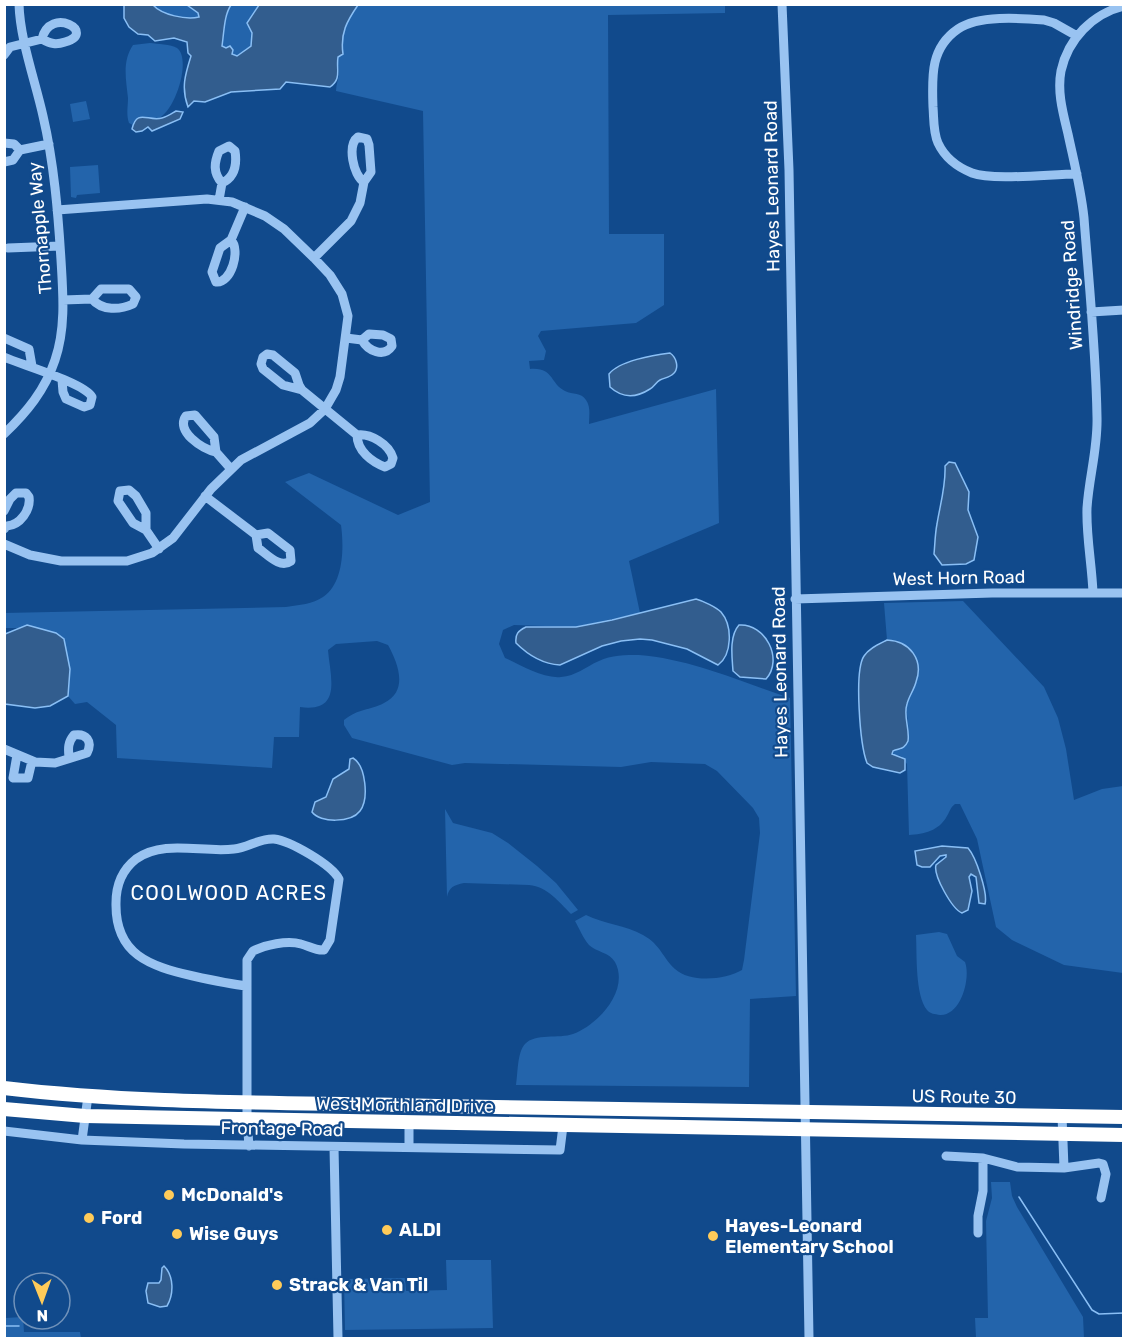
<svg xmlns="http://www.w3.org/2000/svg" width="1128" height="1343" viewBox="0 0 1128 1343" font-family="Rubik,sans-serif">
  <style>
    .green { fill: #2364ab }
    .water { fill: #325d8e; stroke: #8abff5; stroke-width: 1.5 }
    .lines { fill: none; stroke-linecap: round; stroke-linejoin: round }
    .stream { stroke: #8abff5; stroke-width: 1.5 }
    .minor { stroke: #99c3f1; stroke-width: 9 }
    .highway { stroke: #fff; stroke-width: 14 }
    .poi-dot { fill: #ffcb59; stroke: #114a8c; stroke-width: 2 }
    .labels { text-anchor: middle; stroke-width: 4.5; stroke-linejoin: round; paint-order: stroke }
    .street-label { font-size: 18px; fill: #fff; stroke: #114a8c }
    .poi-label { font-size: 18px; font-weight: bold; fill: #fff; stroke: #114a8c; text-anchor: start }
    .neighbourhood-label { font-size: 20px; letter-spacing: 1.5px; fill: #fff; stroke: #114a8c }
  </style>
  <rect width="100%" height="100%" fill="#114a8c"/>
  <path class="green" d="M148,4L187,5L198,12L199,17C181,20 162,14 148,4Z
    M231,5H259L247,23L252,33L251,46L237,56L222,46L224,31L223,24C229,18 226,11 231,5Z
    M358,5H725V13L608,15L609,234H664V305L636,323L541,331L538,336L546,351L544,360L529,361L530,369C554,367 550,384 565,391C573,395 581,392 586,400C591,407 589,416 589,424L716,389L719,523L629,561L640,613L575,627L514,625L503,630L499,644L505,658C521,665 543,679 561,677C576,676 585,667 599,661C611,655 626,655 639,655C691,659 742,682 790,698L796,996L750,999L749,1087L516,1085C518,1073 517,1053 525,1044C535,1033 559,1039 573,1034C598,1025 630,990 615,962C609,952 596,952 589,945C583,938 579,928 575,921L586,915C604,924 626,925 643,935C661,945 662,957 675,969C690,983 725,980 742,970L744,960L760,833L759,818L753,808L717,771L705,764L651,762L621,767L465,763L452,765L352,738L344,725V720C359,708 369,711 384,703C409,691 398,663 388,645L377,641L336,644L328,650C330,676 343,713 300,707L299,737H274L272,768L117,758L116,725L87,702L75,704L68,696L70,669L64,639L27,625L20,628H5L4,613L286,607C299,605 313,604 323,597C344,583 344,547 341,525L285,482L309,473L398,515L430,502L423,111L336,91C336,84 339,78 339,71C339,66 337,63 338,57L343,54C340,33 347,21 358,5Z
    M150,43C157,44 171,44 177,48C192,59 175,113 157,119C150,121 141,121 134,122L133,125L129,123C126,114 128,107 128,98C126,80 122,61 133,45Z
    M86,101L90,119L73,122L70,104Z
    M98,165L100,193L77,195L76,198L71,197L70,167Z
    M963,601L1044,687L1058,718L1066,749L1074,800L1102,789L1123,786V973L1064,965L1012,940L996,927L977,839L960,804H955C950,808 950,811 947,816C939,831 924,834 909,835L907,764L901,756L892,754L896,750H901L909,734L906,705L917,680L899,641L887,640L884,603Z
    M445,809L453,823L492,833L508,843L537,866L556,883L578,910L571,914C558,901 548,887 529,885L464,883C454,885 449,887 447,897Z
    M939,932L947,934L957,956L965,962C971,978 961,1016 940,1015C935,1014 930,1014 927,1010C915,995 917,955 916,935Z
    M991,1182H1010L1012,1196L1017,1207L1083,1317L1084,1338H976L975,1318H988L986,1221L992,1198Z
    M446,1260H491L493,1328L345,1330L344,1279L405,1278L406,1291L447,1290Z
    M23,1317L24,1332H80L81,1338H5V1318Z"/>
  <path class="water" d="M124,5H153C162,15 186,20 199,17L198,13L187,5H231C224,15 224,33 222,46L226,48L230,46L233,50L232,54L237,56L251,46L252,33L247,23L259,5H358C347,21 340,33 343,54L338,57C336,69 342,79 330,87L286,82L280,89L231,92L205,102L194,101L188,107C181,88 185,75 191,56L188,53L187,42L174,38L155,41L148,35L138,34L129,27L124,18Z
    M176,111L183,112L180,119L152,131L148,127L142,131L136,132L132,129C137,108 148,122 162,118C167,117 171,114 176,111Z
    M670,353C676,357 680,368 673,374C670,377 664,378 660,380C656,382 654,387 650,389C636,398 622,398 610,387L609,374C619,361 653,355 670,353Z
    M949,462L955,463L969,492L968,510L978,537L974,560L966,564L942,565L934,554C935,544 935,534 937,524C940,505 946,486 945,466Z
    M696,599C703,601 716,607 721,612C733,626 732,655 718,665L687,649L652,640L640,639L621,641L602,646L560,665C543,664 527,654 516,643C515,634 518,631 526,627H576L612,620Z
    M27,625L56,633L64,639L70,669L68,696L50,706L35,708L5,704V634Z
    M739,625C765,623 784,659 766,679L740,677L733,671C732,657 729,636 739,625Z
    M887,640C910,641 924,660 916,682C914,690 909,696 907,704C903,716 910,729 908,741C904,750 900,748 893,751L892,754L905,759V770L900,773L873,767L867,763C860,745 854,671 864,656C869,648 879,644 887,640Z
    M353,758C366,766 369,799 360,811C351,823 320,823 312,812L315,802L326,797L333,779L349,769L350,759Z
    M942,846L968,848C976,857 988,893 985,904L979,903L976,877L971,874L969,877L972,891L968,910L962,913C952,909 933,875 936,865L946,857V855L940,856L930,867H922L917,865L915,851Z
    M164,1266C174,1276 174,1294 167,1306L160,1307L148,1303L146,1291L148,1283H159L161,1280L162,1268Z"/>
  <g class="lines">
    <path class="stream" d="M1019,1197L1092,1310L1099,1314L1124,1313
      M4,1326H19"/>
    <path class="minor" d="M782,4L789,170L809,1338
      M1077,36L1054,23L1044,20C1020,18 978,15 958,29C930,48 932,77 933,107C934,119 933,132 938,143C945,158 957,167 972,173C993,181 1051,174 1077,174
      M4,55L10,47L42,39C51,44 56,45 65,42C98,33 50,5 42,39
      M4,143L14,144L20,150
      M4,162L13,160L20,150L49,144
      M219,200L222,183C235,177 237,164 235,151L229,146L219,151C214,163 213,173 222,183
      M231,240C241,250 231,284 216,282L212,272L220,248L231,240L245,207
      M8,248L60,246
      M314,258L351,221L360,203L364,182L371,172L369,145L367,139L358,137C347,145 353,175 364,182
      M63,300L92,299C102,311 120,310 133,304L136,297L129,289H101L92,299
      M1091,312L1124,310
      M4,338L29,349L32,366
      M346,338L362,340C368,351 384,358 392,346L391,339L383,335L369,334L362,340
      M4,357C22,365 85,383 92,397L90,405L84,407L66,399L63,392L62,380
      M302,390L283,385L263,369L261,364L263,357L267,354L273,355L295,373L299,385L302,390L357,435C357,451 372,462 385,467L391,464L393,458C389,444 370,433 357,435
      M4,434C27,412 45,390 55,360C66,328 63,293 61,260C58,212 54,163 43,116C35,80 20,40 19,4
      M216,452C202,449 175,431 186,416L195,415L214,437L216,452L231,469
      M205,496L256,535L258,548C268,555 280,569 291,561L290,550L268,533L256,535
      M4,511L10,499L16,493H26L29,497C31,510 20,525 7,526L4,529
      M146,530L133,523L118,501L120,491L129,490L136,496L146,513V530L159,549
      M4,544L30,555L61,561H127L152,553L173,538L211,489L241,460L310,423L325,409L336,390L340,377L348,316L342,294L330,275L314,258L284,229L265,216L232,202L207,199L57,210
      M1093,593C1092,565 1086,536 1087,508C1089,477 1098,448 1097,417C1096,351 1089,284 1084,218C1081,189 1074,162 1068,134C1063,113 1057,92 1061,71C1068,39 1092,14 1124,6
      M795,599L992,593H1124
      M4,749L35,762L55,763L87,753C93,741 86,733 74,735C68,742 68,748 69,757
      M17,755L13,778H28L32,761
      M247,986C229,984 211,980 193,976C150,966 115,955 116,903C116,886 122,870 136,859C164,839 202,853 234,849C248,848 259,838 274,839C290,841 331,864 339,879L330,940L324,950C316,951 309,946 301,944C287,940 265,945 253,951L247,960V1120L249,1146
      M1062,1116L1064,1168
      M4,1131L82,1140L184,1144L560,1150L563,1126
      M82,1140L88,1096
      M334,1147L338,1338
      M409,1147V1123
      M946,1156L983,1158L1017,1167L1064,1168L1099,1163L1103,1164L1106,1174L1101,1198
      M978,1233V1216L983,1191V1158"/>
    <path class="highway" d="M4,1088C148,1105 293,1102 437,1106C666,1111 895,1114 1124,1117
      M4,1109L85,1116L238,1119L1124,1135"/>
  </g>
  <g class="poi-dot">
    <circle cx="169" cy="1195" r="6"/>
    <circle cx="89" cy="1218" r="6"/>
    <circle cx="387" cy="1230" r="6"/>
    <circle cx="177" cy="1234" r="6"/>
    <circle cx="713" cy="1236" r="6"/>
    <circle cx="277" cy="1285" r="6"/>
  </g>
  <g class="labels">
    <g class="street-label">
      <text transform="translate(772 186) rotate(-91)" y="6">Hayes Leonard Road</text>
      <text transform="translate(40 228) rotate(-95)" y="6">Thornapple Way</text>
      <text transform="translate(1072 285) rotate(-94)" y="6">Windridge Road</text>
      <text transform="translate(959 578) rotate(-1)" y="6">West Horn Road</text>
      <text transform="translate(780 672) rotate(-91)" y="6">Hayes Leonard Road</text>
      <text transform="translate(964 1097) rotate(1)" y="6">US Route 30</text>
      <text transform="translate(405 1105) rotate(1)" y="6">West Morthland Drive</text>
      <text transform="translate(282 1129) rotate(1)" y="6">Frontage Road</text>
    </g>
    <g class="poi-label">
      <text x="181" y="1201">McDonald's</text>
      <text x="101" y="1224">Ford</text>
      <text x="725" y="1232">Hayes-Leonard<tspan x="725" dy="21">Elementary School</tspan></text>
      <text x="399" y="1236">ALDI</text>
      <text x="189" y="1240">Wise Guys</text>
      <text x="289" y="1291">Strack &amp; Van Til</text>
    </g>
    <g class="neighbourhood-label">
      <text x="229" y="900">COOLWOOD ACRES</text>
    </g>
  </g>
  <rect width="1128" height="1343" fill="none" stroke="#ffffff" stroke-width="12"/>
  <g transform="translate(42 1301) rotate(179)"><circle r="28" fill="#114a8c" stroke="#7092ba" stroke-width="1.5"/>
  <path d="M0-4.5L10 22L0 15L-10 22Z" fill="#ffcb59"/>
  <text y="-9" font-size="16" font-weight="bold" text-anchor="middle" fill="#ffffff">N</text>
  </g>
</svg>
